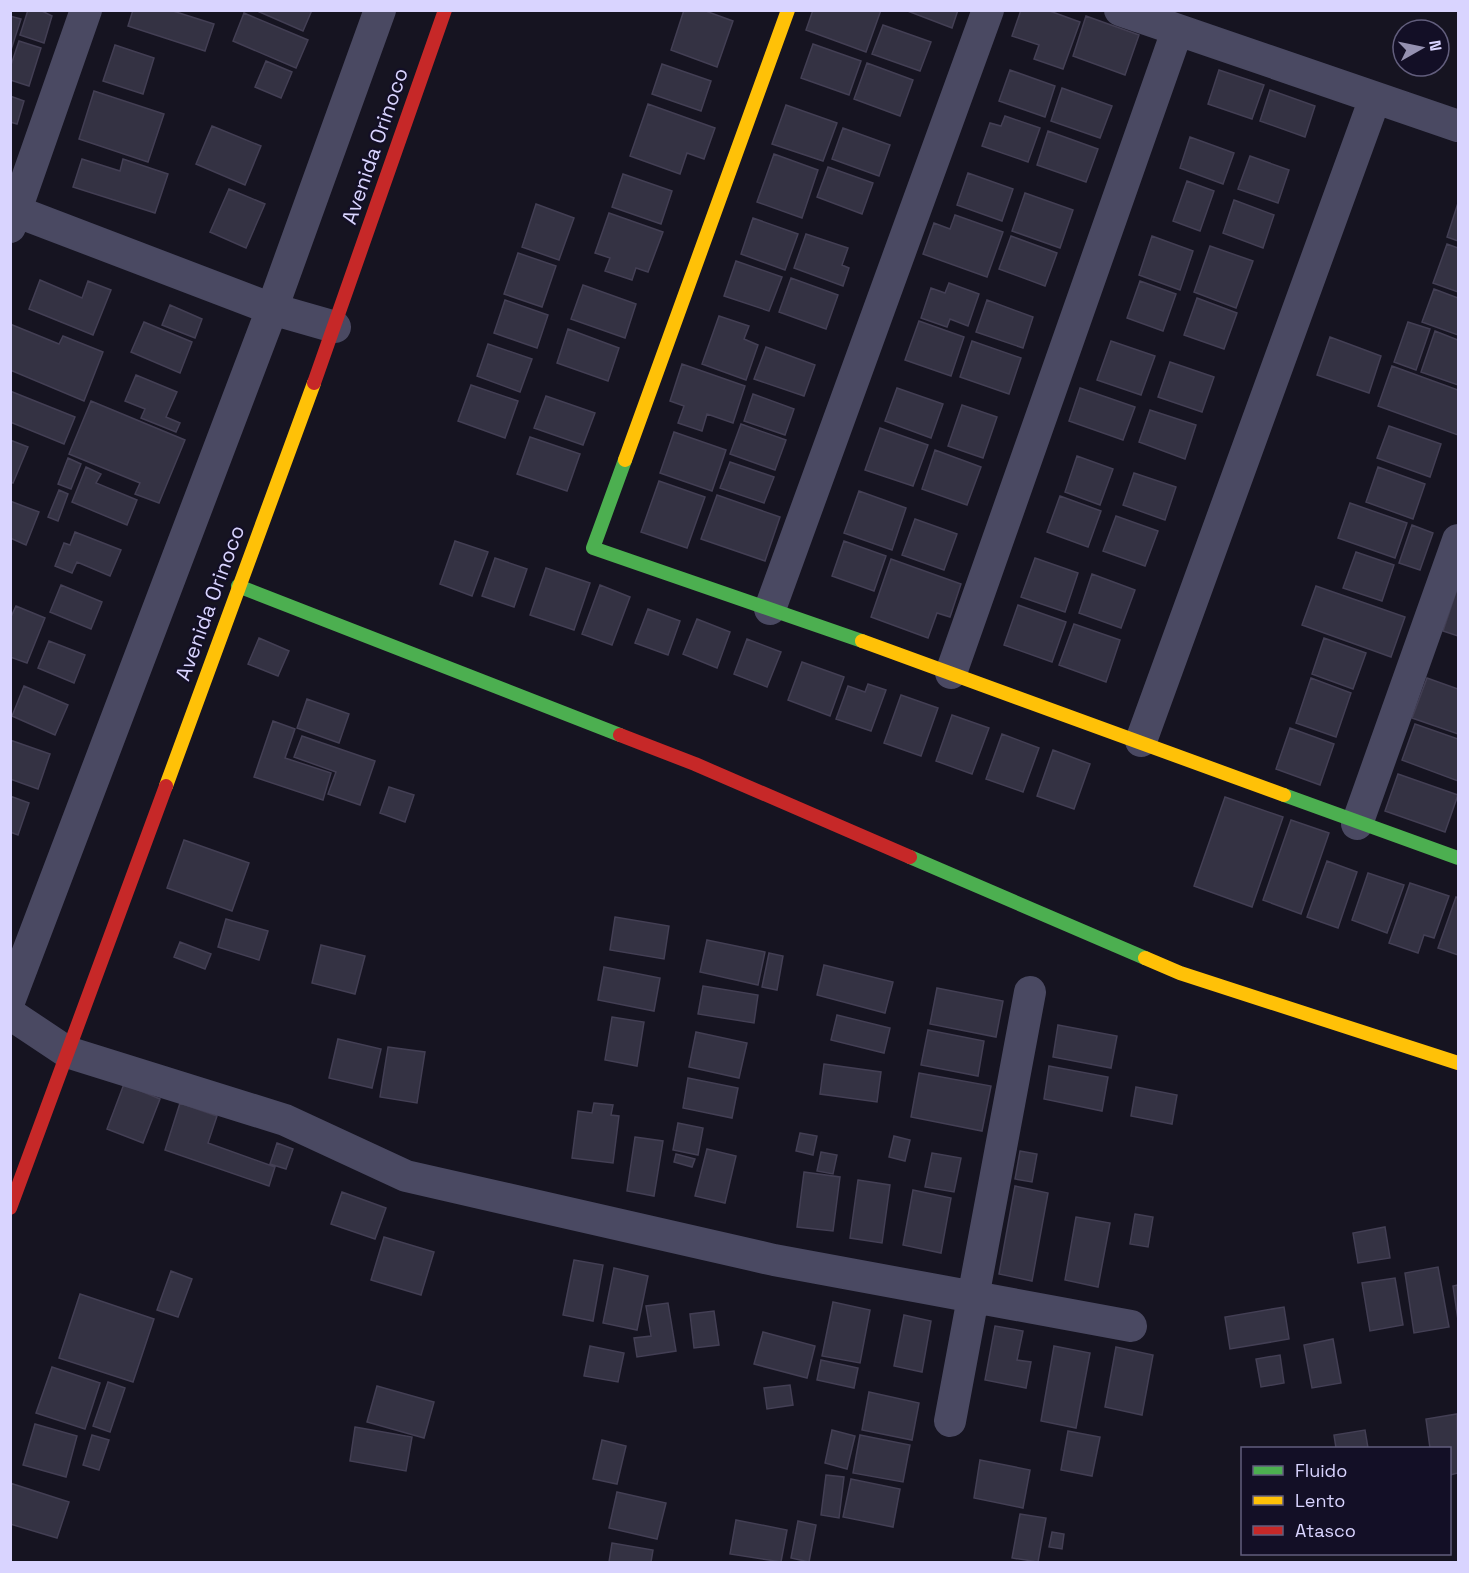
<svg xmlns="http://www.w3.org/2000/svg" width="1469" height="1573" viewBox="0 0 1469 1573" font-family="'Space Grotesk',sans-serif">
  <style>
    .building { fill: #343243; stroke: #433f54; stroke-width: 1.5 }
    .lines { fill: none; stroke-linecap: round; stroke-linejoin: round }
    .street { stroke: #4a4962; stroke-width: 32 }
    .fast { stroke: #4caf50; stroke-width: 14 }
    .slow { stroke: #ffc107; stroke-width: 14 }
    .jam { stroke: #c62828; stroke-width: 14 }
    .labels { text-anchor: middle; stroke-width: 4.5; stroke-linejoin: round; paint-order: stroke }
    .street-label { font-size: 21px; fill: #d9d4ff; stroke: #130f26 }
  </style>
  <rect width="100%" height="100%" fill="#161421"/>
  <path class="building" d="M28,10H40L52,16L44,43L20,35Z
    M133,10H170L214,24L205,51L128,26Z
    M255,10H312L303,31Z
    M684,10H703L733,21L717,67L671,50Z
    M813,10H881L866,52L806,30Z
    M905,10H958L952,28Z
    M1021,10H1047L1080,22L1063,69L1034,59L1039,45L1012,36Z
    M244,13L308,40L296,68L233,41Z
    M10,16L21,19L10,53Z
    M1086,16L1139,35L1125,75L1073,56Z
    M883,25L931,42L920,71L872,54Z
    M19,41L41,48L29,86L10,80V68Z
    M813,44L861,61L849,95L801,78Z
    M115,45L154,58L143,94L103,81Z
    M266,61L292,72L281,98L255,87Z
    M867,63L913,80L900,116L854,99Z
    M662,64L711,81L701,111L652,94Z
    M1010,70L1055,86L1045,117L999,101Z
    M1219,70L1264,85L1252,119L1208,104Z
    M1062,88L1112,106L1100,138L1051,121Z
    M1270,90L1315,106L1305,137L1260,121Z
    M94,91L164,114L148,162L79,139Z
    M10,96L24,101L17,124L10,122Z
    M648,104L715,128L704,159L687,153L680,174L630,156Z
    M786,105L837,123L823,161L772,144Z
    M1005,116L1040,128L1028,162L982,146L990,123L1001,126Z
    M212,126L261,146L245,185L196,164Z
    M843,128L890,145L879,176L832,159Z
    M1048,131L1098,149L1086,182L1037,165Z
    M1190,137L1234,153L1223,184L1180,168Z
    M774,154L818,170L802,218L757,202Z
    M1250,156L1289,170L1278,203L1238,189Z
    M82,159L120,171L123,159L168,174L155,213L73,187Z
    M828,167L873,183L862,214L817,197Z
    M968,173L1013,189L1002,221L957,205Z
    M623,174L672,191L661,224L612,207Z
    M1187,181L1214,191L1200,231L1173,221Z
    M229,189L265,204L246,248L210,232Z
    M1025,193L1073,210L1060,248L1012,231Z
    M1234,200L1274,215L1263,248L1223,233Z
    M1458,203V241L1447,237Z
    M536,204L574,218L559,260L522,247Z
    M609,213L663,232L648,272L636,268L632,280L605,271L610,258L595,253Z
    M955,215L1003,232L987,277L923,254L934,223L950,229Z
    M753,218L798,234L785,270L741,254Z
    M806,234L848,248L842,265L849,268L843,286L794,268Z
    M1011,236L1057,253L1045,286L999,269Z
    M1152,236L1193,251L1180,290L1139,275Z
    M1447,244L1458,248V292L1433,283Z
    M1210,246L1253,261L1236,308L1194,292Z
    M518,253L556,266L542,307L504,294Z
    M736,261L782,277L769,311L724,296Z
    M791,278L838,295L826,329L779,312Z
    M40,280L82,298L88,281L111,290L93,335L29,309Z
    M1140,281L1176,294L1163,331L1127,318Z
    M949,283L979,294L968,326L950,319L947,327L921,318L931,288L945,293Z
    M583,285L636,304L625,338L571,319Z
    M1434,289L1458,298V335L1422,322Z
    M1197,298L1237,313L1224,349L1184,335Z
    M505,300L548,315L537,348L494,333Z
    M987,300L1033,317L1023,348L976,332Z
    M170,305L202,319L195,338L162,325Z
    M719,316L749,326L744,339L758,345L746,380L702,364Z
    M919,321L964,337L951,376L905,360Z
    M144,322L192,342L180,373L131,352Z
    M1408,322L1430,329L1416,370L1394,362Z
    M10,324L59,344L63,336L103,352L84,401L10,370Z
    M568,329L619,348L608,381L557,363Z
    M1435,331L1458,340V385L1421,372Z
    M1330,337L1381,356L1369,393L1317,375Z
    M972,341L1021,358L1009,394L960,377Z
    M1111,341L1155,356L1141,395L1097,380Z
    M488,344L532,359L520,392L477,376Z
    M766,347L815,365L804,396L754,379Z
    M1170,362L1214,377L1202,412L1158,397Z
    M682,364L745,386L733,423L707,414L702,431L678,423L684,406L670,401Z
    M1392,366L1458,390V435L1378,406Z
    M136,375L177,392L166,417L180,423L176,432L141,418L145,409L125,401Z
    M471,385L518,401L505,438L458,421Z
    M897,388L943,404L931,438L885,421Z
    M1080,388L1135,407L1123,440L1069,421Z
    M10,391L75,417L64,444L10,422Z
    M753,394L794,409L785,435L744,421Z
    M546,396L595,413L583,445L534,428Z
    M91,401L185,440L159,503L135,494L140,483L69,454Z
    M962,405L997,417L983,458L948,446Z
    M1150,410L1196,425L1185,459L1139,442Z
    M741,424L786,440L775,470L730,454Z
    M1389,426L1441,444L1430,477L1377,458Z
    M880,428L928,445L913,486L865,470Z
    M674,432L726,450L712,491L660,473Z
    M530,437L580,454L567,491L517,474Z
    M10,440L28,447L13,483L10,482Z
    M935,450L981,467L967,505L922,489Z
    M1077,456L1113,469L1100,505L1065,492Z
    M68,458L81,464L71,489L58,484Z
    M730,462L774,477L764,503L720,488Z
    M86,467L101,474L96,483L137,500L127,525L72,502Z
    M1378,467L1425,484L1413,519L1366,502Z
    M1134,473L1176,487L1165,520L1123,505Z
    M659,481L705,497L687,548L641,532Z
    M59,490L68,494L58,521L48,517Z
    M859,491L906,508L892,550L844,533Z
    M717,495L780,517L765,561L701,539Z
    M1060,496L1101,511L1088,547L1047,532Z
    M10,501L39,512L26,545L10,538Z
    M1350,503L1407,523L1395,558L1338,538Z
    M1116,516L1158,531L1145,566L1103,551Z
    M915,519L957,534L944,570L902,555Z
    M1412,525L1433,533L1420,570L1399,563Z
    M75,532L121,550L110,576L77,562L72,573L55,566L64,543L70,545Z
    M455,541L488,552L472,596L440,584Z
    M844,541L886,556L874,591L832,576Z
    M1356,552L1394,565L1382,601L1343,588Z
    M495,558L527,569L514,607L482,596Z
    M1035,558L1078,573L1065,612L1021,597Z
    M891,559L961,584L950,617L937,613L928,638L871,617Z
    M546,568L590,583L574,630L530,615Z
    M1092,574L1135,590L1121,628L1079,613Z
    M61,585L102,602L91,629L50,612Z
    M600,585L630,597L612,645L582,634Z
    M1316,586L1405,617L1391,657L1302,625Z
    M1458,586V636L1443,631Z
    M1018,605L1066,622L1052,662L1004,645Z
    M16,606L45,618L27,663L10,657V619Z
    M648,609L680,621L668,655L635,643Z
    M697,619L730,632L717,668L683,654Z
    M1074,624L1120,640L1106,682L1059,665Z
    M259,638L289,651L278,676L248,664Z
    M1324,638L1366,653L1353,689L1312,674Z
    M747,639L781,652L767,687L734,674Z
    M49,641L85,655L74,683L38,668Z
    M802,662L844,677L830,716L788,700Z
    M1311,678L1351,693L1336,737L1296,723Z
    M1427,678L1458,689V734L1412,718Z
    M868,684L886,690L871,731L836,719L848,686L865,692Z
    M24,686L68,705L55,735L12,716Z
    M901,695L938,708L921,756L884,743Z
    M307,699L349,714L339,743L297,728Z
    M952,715L989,728L972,774L936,761Z
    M273,721L295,729L285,758L331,773L323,800L254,777Z
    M1415,724L1458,739V781L1402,760Z
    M1290,728L1334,744L1320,785L1276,769Z
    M1002,734L1039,748L1023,792L986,779Z
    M302,736L375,761L360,805L328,794L336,772L294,757Z
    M10,740L50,754L38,789L10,779Z
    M1053,750L1090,764L1074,809L1037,796Z
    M1398,774L1458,795L1445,832L1385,811Z
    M389,787L414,795L405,822L380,813Z
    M10,796L29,803L18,835L10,832Z
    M1225,797L1283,817L1252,907L1194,886Z
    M1291,820L1329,833L1301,914L1263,900Z
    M184,840L249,863L232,911L167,888Z
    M1327,861L1357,872L1338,928L1307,917Z
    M1368,873L1404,885L1387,933L1352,920Z
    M1410,883L1449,896L1434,938L1424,935L1418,953L1389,943Z
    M1456,897L1458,898V955L1438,948Z
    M615,917L669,926L664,959L610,950Z
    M226,919L268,931L259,960L218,947Z
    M707,940L765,952L758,985L700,972Z
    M180,942L211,954L205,969L174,957Z
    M321,945L365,956L355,994L312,983Z
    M769,953L783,956L777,990L762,987Z
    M824,965L893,982L885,1013L817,995Z
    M604,967L660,978L654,1011L598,1000Z
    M703,986L758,995L754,1023L698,1014Z
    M937,988L1003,1001L996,1037L930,1024Z
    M837,1015L890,1028L884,1053L831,1040Z
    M612,1017L644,1022L637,1066L605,1060Z
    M1058,1025L1117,1036L1111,1068L1053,1057Z
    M928,1030L984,1041L978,1076L921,1065Z
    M696,1032L747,1043L739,1078L689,1067Z
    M338,1039L381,1049L372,1088L329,1078Z
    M388,1047L425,1052L417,1103L380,1097Z
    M824,1064L881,1072L877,1102L820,1094Z
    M1049,1066L1108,1077L1102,1111L1044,1099Z
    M919,1073L991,1086L982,1131L911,1117Z
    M688,1078L738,1088L732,1118L683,1108Z
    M124,1084L160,1099L143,1143L107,1129Z
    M1136,1087L1177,1095L1172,1124L1131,1116Z
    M180,1103L217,1116L208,1143L275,1167L269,1186L165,1150Z
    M594,1103L613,1105L611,1115L619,1116L613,1163L572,1158L578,1111L592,1113Z
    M678,1123L703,1128L698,1155L673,1150Z
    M800,1133L817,1136L813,1155L796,1151Z
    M894,1136L910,1140L905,1161L889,1157Z
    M635,1137L663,1141L654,1196L627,1191Z
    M277,1143L293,1149L286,1169L270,1164Z
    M707,1149L736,1156L725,1203L695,1196Z
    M1020,1151L1037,1154L1032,1182L1015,1179Z
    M821,1152L837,1155L833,1174L817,1171Z
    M932,1153L961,1158L954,1192L925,1187Z
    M676,1154L695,1159L692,1167L674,1162Z
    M804,1172L840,1177L833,1231L797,1227Z
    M858,1180L890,1185L882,1243L850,1238Z
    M1015,1186L1048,1193L1032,1281L999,1274Z
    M913,1190L951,1198L941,1253L903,1245Z
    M342,1192L386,1208L375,1239L331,1224Z
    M1135,1214L1153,1217L1148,1247L1130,1244Z
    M1076,1217L1110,1223L1098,1287L1065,1280Z
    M1385,1227L1390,1258L1358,1263L1353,1233Z
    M384,1237L434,1252L421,1295L371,1280Z
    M574,1260L603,1265L593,1321L563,1315Z
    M1438,1267L1449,1327L1414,1333L1405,1273Z
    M614,1268L648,1276L637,1330L603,1323Z
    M171,1271L192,1279L178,1317L157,1310Z
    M1395,1278L1403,1325L1370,1331L1362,1283Z
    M1458,1285V1320L1453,1286Z
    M80,1294L154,1319L133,1382L59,1358Z
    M833,1302L870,1310L860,1363L822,1356Z
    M668,1303L676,1351L637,1357L634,1338L651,1336L646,1306Z
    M1284,1307L1289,1339L1230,1349L1225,1317Z
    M714,1311L719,1345L694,1348L690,1314Z
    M904,1315L931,1321L922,1372L894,1366Z
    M995,1326L1023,1331L1017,1360L1031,1362L1026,1388L985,1380Z
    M763,1332L815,1346L807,1378L754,1364Z
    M1333,1339L1341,1383L1312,1388L1304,1345Z
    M590,1346L624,1353L618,1382L584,1376Z
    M1054,1346L1090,1353L1076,1428L1041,1421Z
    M1116,1347L1153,1355L1142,1415L1105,1407Z
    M1280,1355L1284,1383L1261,1387L1256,1359Z
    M821,1360L858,1368L854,1388L817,1380Z
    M52,1367L100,1383L85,1429L36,1413Z
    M108,1382L125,1388L110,1432L93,1426Z
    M790,1385L793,1405L767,1409L764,1388Z
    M377,1386L434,1402L424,1438L367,1422Z
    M869,1392L919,1403L912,1440L862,1430Z
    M1457,1414L1458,1473L1450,1475V1448H1430L1426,1419Z
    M35,1424L77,1436L66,1477L23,1465Z
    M355,1427L412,1437L406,1471L350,1461Z
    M832,1430L855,1436L847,1469L825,1463Z
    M1365,1430L1368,1448H1336L1334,1435Z
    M1068,1431L1100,1437L1092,1476L1061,1470Z
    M92,1435L109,1440L99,1470L83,1465Z
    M860,1435L910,1445L903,1482L853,1473Z
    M602,1440L626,1446L617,1484L593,1479Z
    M980,1460L1030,1470L1023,1508L974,1498Z
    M826,1475L844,1477L839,1518L821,1515Z
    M851,1479L900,1489L893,1527L843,1517Z
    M10,1483L69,1502L57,1538L10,1524Z
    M617,1492L666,1503L657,1539L609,1528Z
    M1020,1514L1046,1518L1038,1562L1012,1558Z
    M736,1520L787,1530L781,1562L730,1554Z
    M798,1521L816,1525L809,1562L791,1558Z
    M1052,1532L1064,1534L1062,1549L1049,1547Z
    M612,1543L653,1550L651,1562H609Z"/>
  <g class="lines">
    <path class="street" d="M1120,10L1458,126
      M10,209L272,309L335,327
      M10,227L86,10
      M770,609L988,10
      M951,673L1177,31
      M1141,741L1375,98
      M1357,824L1458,540
      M10,999L272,309L380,10
      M10,1014L67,1052L285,1120L406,1176L774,1260L1131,1326
      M950,1421L1030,992"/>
    <path class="fast" d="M625,460L593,548L862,641
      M238,586L620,735
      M1284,795L1458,858
      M910,857L1145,958"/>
    <path class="slow" d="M625,460L788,10
      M862,641L1284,795
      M166,786L314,383
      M1145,958L1180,973L1458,1063"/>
    <path class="jam" d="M314,383L445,10
      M620,735L695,764L910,857
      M10,1208L166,786"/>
  </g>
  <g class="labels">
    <g class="street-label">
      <text transform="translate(375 146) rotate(-71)" y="7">Avenida Orinoco</text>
      <text transform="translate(210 603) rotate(-70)" y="7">Avenida Orinoco</text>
    </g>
  </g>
  <rect width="1469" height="1573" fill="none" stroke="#d9d4ff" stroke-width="24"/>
  <rect x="1241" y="1447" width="210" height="108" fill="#130f26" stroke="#625e7d" stroke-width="1.5"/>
  <rect x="1253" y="1466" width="30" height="9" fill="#4caf50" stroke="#625e7d" stroke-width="1.5"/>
  <text x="1295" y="1477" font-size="18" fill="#d9d4ff">Fluido</text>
  <rect x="1253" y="1496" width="30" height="9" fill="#ffc107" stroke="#625e7d" stroke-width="1.5"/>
  <text x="1295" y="1507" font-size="18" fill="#d9d4ff">Lento</text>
  <rect x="1253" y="1526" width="30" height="9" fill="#c62828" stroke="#625e7d" stroke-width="1.5"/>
  <text x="1295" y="1537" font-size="18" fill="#d9d4ff">Atasco</text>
  <g transform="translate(1421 48) rotate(81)"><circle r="28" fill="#130f26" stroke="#625e7d" stroke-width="1.5"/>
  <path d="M0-4.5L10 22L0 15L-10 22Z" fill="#9591b1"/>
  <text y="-9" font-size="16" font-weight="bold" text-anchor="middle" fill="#d9d4ff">N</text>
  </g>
</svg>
